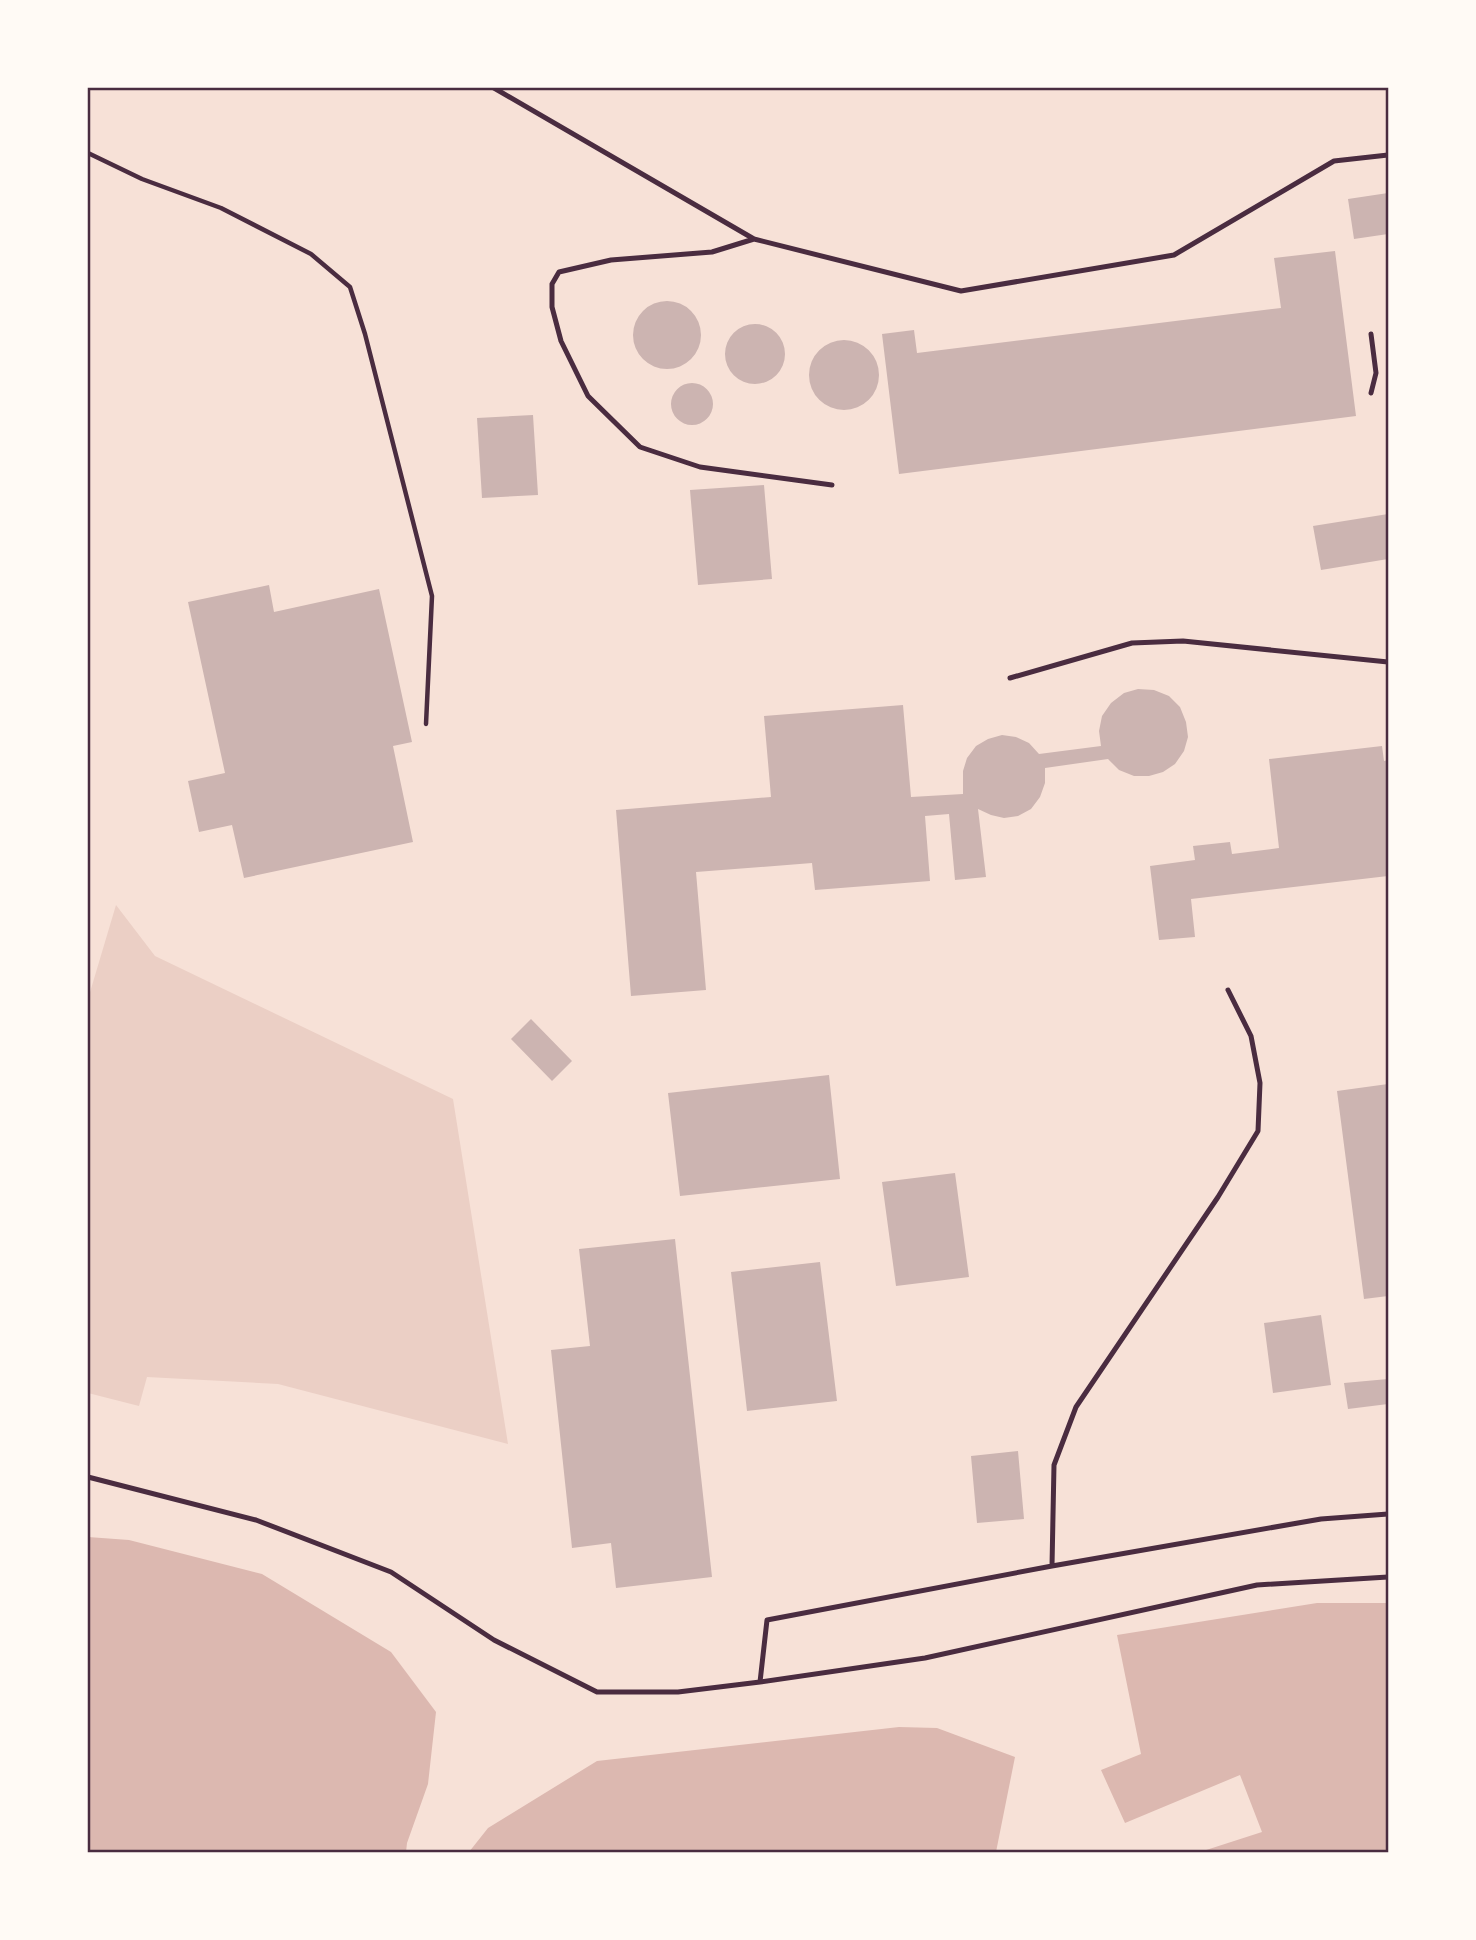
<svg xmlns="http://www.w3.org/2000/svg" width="1476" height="1940" viewBox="0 0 1476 1940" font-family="'Crimson Pro',serif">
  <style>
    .green { fill: #ebcfc5 }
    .water { fill: #dcb8b0 }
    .building { fill: #ccb4b1 }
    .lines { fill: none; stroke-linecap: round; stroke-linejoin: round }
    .path { stroke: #4a2c40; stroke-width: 4.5 }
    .service { stroke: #4a2c40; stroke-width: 5 }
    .neatline { fill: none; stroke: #4a2c40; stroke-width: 2.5 }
  </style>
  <rect width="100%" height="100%" fill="#f7e1d7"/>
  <path class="green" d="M116,905L155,956L453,1099L508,1444L278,1384L147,1377L139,1406L88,1393V999Z"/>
  <path class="water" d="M88,1537L129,1540L262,1574L391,1652L436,1712L428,1784L407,1843L406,1852H88Z
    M1317,1603H1388V1852H1200L1262,1832L1240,1775L1125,1823L1101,1770L1141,1754L1117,1635Z
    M899,1727L937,1728L1015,1757L996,1852H469L488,1828L597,1761Z"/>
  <path class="building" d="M1388,193V234L1354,239L1348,199Z
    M1335,251L1356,416L899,474L882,334L914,330L917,353L1281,308L1274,258Z
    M633 335a34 34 0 1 1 68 0a34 34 0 1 1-68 0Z
    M725 354a30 30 0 1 1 60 0a30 30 0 1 1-60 0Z
    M809 375a35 35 0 1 1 70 0a35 35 0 1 1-70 0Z
    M671 404a21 21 0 1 1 42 0a21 21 0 1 1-42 0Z
    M533,415L538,495L482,498L477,418Z
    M764,485L772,579L698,585L690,490Z
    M1388,514V559L1321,570L1313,526Z
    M269,585L274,612L379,589L412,742L393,746L413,842L244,878L232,825L199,832L188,781L225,773L188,602Z
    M1138,689L1154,690L1169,696L1180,707L1186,722L1188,737L1184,751L1175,764L1163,772L1149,776H1134L1119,770L1108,759L1045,768V783L1040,797L1031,809L1018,816L1004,818L991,815L978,809L986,877L955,880L949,814L925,816L930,881L815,890L812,863L696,872L706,990L631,996L616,810L771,797L764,716L903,705L911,797L963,794V771L967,758L976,746L988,739L1002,735L1016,737L1029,743L1039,754L1101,746L1099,731L1102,716L1111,703L1124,693Z
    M1382,746L1384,761L1388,760V876L1191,899L1195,937L1159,940L1150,866L1195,860L1193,846L1230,842L1232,854L1279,848L1269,759Z
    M531,1019L572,1061L552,1081L511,1039Z
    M829,1075L840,1179L680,1196L668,1093Z
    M1388,1084V1296L1364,1299L1337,1091Z
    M955,1173L969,1277L896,1286L882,1182Z
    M675,1239L712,1577L616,1588L611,1543L572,1548L551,1350L590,1346L579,1249Z
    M820,1262L837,1401L747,1411L731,1272Z
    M1321,1315L1331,1385L1273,1393L1264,1323Z
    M1388,1379V1404L1348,1409L1344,1383Z
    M1018,1451L1024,1519L977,1523L971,1456Z"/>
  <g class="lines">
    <path class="path" d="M88,153L142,179L221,208L311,254L350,287L365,334L432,596L426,724"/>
    <path class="service" d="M494,88L754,239L961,291L1174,255L1334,161L1388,155
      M754,239L712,252L611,260L559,272L552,284V307L561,341L588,396L640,447L700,467L832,485
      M1371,393L1376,373L1371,334
      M1010,678L1132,643L1183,641L1388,662
      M88,1477L256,1520L391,1572L494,1640L597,1692H678L760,1682L767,1620L1052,1566L1321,1519L1388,1514
      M1052,1566L1054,1465L1076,1407L1218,1197L1258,1131L1260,1083L1251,1036L1228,990
      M760,1682L925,1658L1257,1585L1388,1577"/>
  </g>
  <rect width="1476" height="1940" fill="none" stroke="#fffaf5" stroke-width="178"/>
  <rect x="89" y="89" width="1298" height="1762" class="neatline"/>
</svg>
